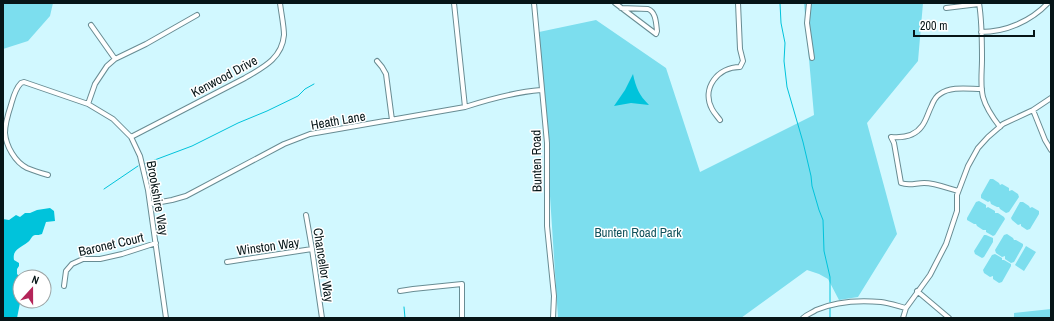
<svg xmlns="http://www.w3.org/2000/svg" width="1054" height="321" viewBox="0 0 1054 321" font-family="'Archivo Narrow',sans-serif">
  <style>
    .green { fill: #7cdeee }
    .water { fill: #00c3db }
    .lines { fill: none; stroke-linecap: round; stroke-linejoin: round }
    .stream { stroke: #00c3db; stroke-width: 1 }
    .minor-casing { stroke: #688c93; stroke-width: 6 }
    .minor { stroke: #fff; stroke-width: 4 }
    .labels { text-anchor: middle; stroke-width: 3; stroke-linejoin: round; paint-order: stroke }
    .street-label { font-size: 13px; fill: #061517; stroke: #fff }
    .park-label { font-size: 13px; fill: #11525c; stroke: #fff }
  </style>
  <rect width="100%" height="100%" fill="#d1f8ff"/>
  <path class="green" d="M3,3H53L50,16L28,41L3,49Z
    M804,3H923L918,61L867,123L897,234L858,297L839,300L828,279L819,274L807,270L741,318H558L546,135L543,118L539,32L596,20L666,68L700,172L814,115Z
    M990,179H993L999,183L1000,185L1002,184L1009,188V191L1012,190L1018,194L1019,197L1009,212L1006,213L1000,209L999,207H997L991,204L990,201L988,202L981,198V195Z
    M979,201L986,205V208L988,207L995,211V213H998L1004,217L1005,219L995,235L993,236L986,232V230H983L977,226L976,224H974L967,220V218L976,202Z
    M1020,202H1023L1029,206L1030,208L1032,207L1039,211V214L1030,229L1027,230L1021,226V224L1018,225L1012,220L1011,218Z
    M1007,234L1013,238L1014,240H1016L1023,244V246L1014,262L1011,263L1005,259V256L1002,257L996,253L995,250L1004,235Z
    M984,235H986L993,238V242L984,257L982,258L975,254L974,251Z
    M1026,246L1036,252L1024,271L1015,265Z
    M995,254L1002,258V260H1004L1011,264V266L1002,282L999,283L993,279V276L990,277L984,273L983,270L992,255Z
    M1051,309V318H1014V313Z"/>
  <path class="water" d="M633,74C636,88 639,95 649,105L631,103L614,106L625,90Z
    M50,208L54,211L55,221L46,222L42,234C40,235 37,235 35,235C31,236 31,240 28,242C21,248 12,249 14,260L19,263V266L17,269V274L20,277V290L18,297L20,303L17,318H3V219L9,220L16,215L20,217L25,213H30L37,210Z"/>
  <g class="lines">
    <path class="stream" d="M780,3L781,23L785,43L784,61L787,87L803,142L811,176L812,186L819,210L823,220L824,251L830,277V302
      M144,164L192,146L238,123L267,111L298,96L305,89L314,84
      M104,189L138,166
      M404,307L405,318
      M830,318V308"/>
    <g class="minor-casing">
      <path id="minor" d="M454,3L465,107
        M534,3L547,143V226L554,296L553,318
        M615,3L656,34L657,31C656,23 656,12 648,9L621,8
        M809,3L807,23L812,58
        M979,3C982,21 982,41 982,59C982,72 980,85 983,97C986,108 993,118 1000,127
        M946,8L979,4
        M91,25L115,59
        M981,32C1006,32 1031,21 1048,3
        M377,61L382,67L386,74L392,120
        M88,104L95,84L107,66L115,59L146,44L197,15
        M1033,110L1045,140L1051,150
        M720,120C717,116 714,113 712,109C701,88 718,67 740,67L743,61L740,49L738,3
        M131,137L245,78C264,67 282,58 284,35C284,26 281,12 280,3
        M48,175C41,173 34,171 27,168C15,162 6,146 5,133C5,123 8,114 11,105C13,98 15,89 21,83L24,82L88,104L113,119L131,137L140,156L148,190L166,318
        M958,191C947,188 935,183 924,183C916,183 909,186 901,183L894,143L891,137C902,138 915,136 922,126C926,121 928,113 931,107C933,102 936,96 940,94C951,86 968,89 982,89
        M150,204L172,200L186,196L284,144L310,134L465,107C490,99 515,92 541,90
        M306,215L312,249L322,318
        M227,262L312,249
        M64,286L66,271L72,264L83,259H100L122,254L156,243
        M400,291L413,289L462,284V318
        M917,291L949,318
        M803,318C807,314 812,313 816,310C837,301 859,300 881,302C889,303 898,306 906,308
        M903,318L906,308L930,275L946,244L957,211V195L968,166L978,148L988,137L1003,124L1033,110L1051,98"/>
    </g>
    <use href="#minor" class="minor"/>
  </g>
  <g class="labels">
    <g class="street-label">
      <text transform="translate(224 76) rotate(-28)" y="5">Kenwood Drive</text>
      <text transform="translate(338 120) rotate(-10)" y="5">Heath Lane</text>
      <text transform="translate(536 161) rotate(-91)" y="5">Bunten Road</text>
      <text transform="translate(158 198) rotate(80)" y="5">Brookshire Way</text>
      <text transform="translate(111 244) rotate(-13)" y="5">Baronet Court</text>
      <text transform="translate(268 246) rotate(-8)" y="5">Winston Way</text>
      <text transform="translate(324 265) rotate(81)" y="5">Chancellor Way</text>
    </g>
    <g class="park-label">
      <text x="638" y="237">Bunten Road Park</text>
    </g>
  </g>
  <rect width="1054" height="321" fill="none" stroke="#061517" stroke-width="8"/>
  <g transform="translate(32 289) rotate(21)"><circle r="19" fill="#ffffff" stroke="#9ba1a2"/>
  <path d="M0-3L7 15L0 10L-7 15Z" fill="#b42559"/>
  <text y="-6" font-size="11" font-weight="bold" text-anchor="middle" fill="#061517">N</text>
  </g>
  <path d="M914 30v6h120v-6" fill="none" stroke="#061517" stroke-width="2"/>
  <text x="920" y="30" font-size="12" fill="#061517" stroke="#ffffff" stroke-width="3" paint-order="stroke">200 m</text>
</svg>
